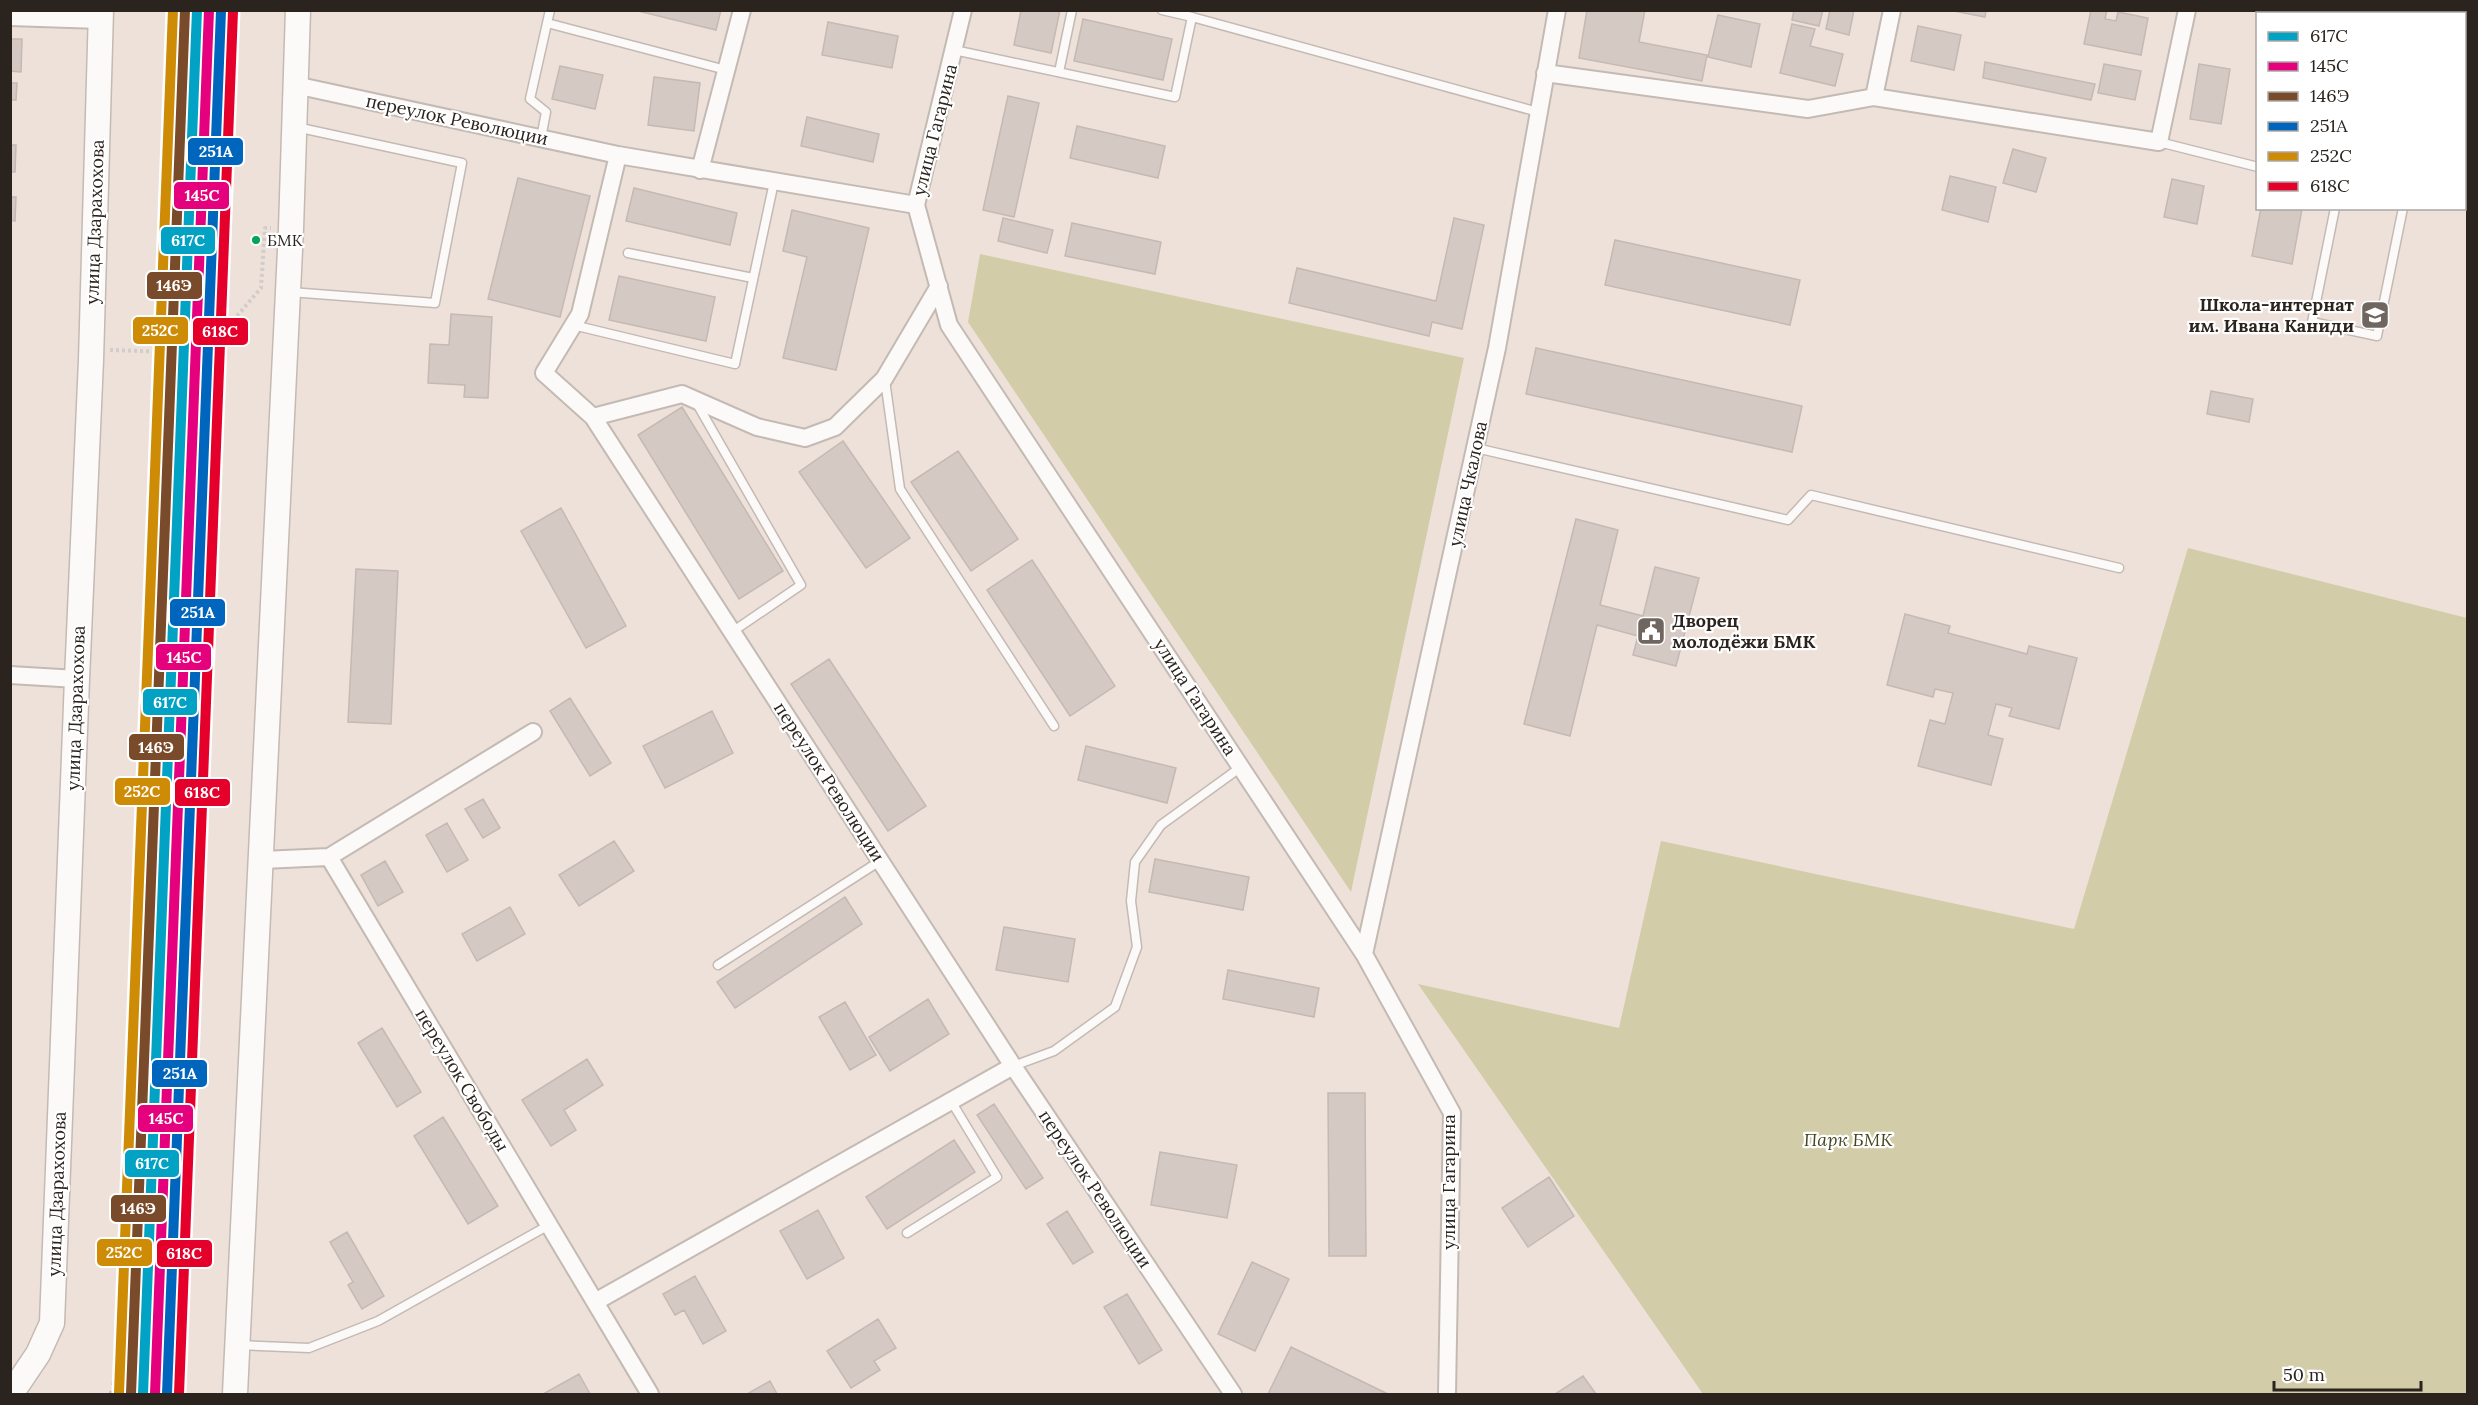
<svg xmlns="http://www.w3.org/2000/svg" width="2478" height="1405" viewBox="0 0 2478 1405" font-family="Lora,serif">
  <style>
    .green { fill: #d2cda8 }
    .building { fill: #d4c9c3; stroke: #c4b9b4; stroke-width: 1.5 }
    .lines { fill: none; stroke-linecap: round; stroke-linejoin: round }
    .lane-casing { stroke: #c4bab4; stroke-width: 11 }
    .street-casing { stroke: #c4bab4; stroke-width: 20 }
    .secondary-casing { stroke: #c4bab4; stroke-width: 27 }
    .path { stroke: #d1cdcb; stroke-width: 4; stroke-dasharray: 3 3; stroke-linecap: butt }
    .lane { stroke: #fcfaf9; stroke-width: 8 }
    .street { stroke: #fcfaf9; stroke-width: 16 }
    .secondary { stroke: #fcfaf9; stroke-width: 24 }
    .rail { stroke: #c0bdbb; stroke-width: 4.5; stroke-dasharray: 3 6; stroke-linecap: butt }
    .rail-1-casing { stroke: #fff; stroke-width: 15 }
    .rail-2-casing { stroke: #fff; stroke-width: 15 }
    .rail-3-casing { stroke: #fff; stroke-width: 15 }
    .rail-4-casing { stroke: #fff; stroke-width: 15 }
    .rail-5-casing { stroke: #fff; stroke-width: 15 }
    .rail-6-casing { stroke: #fff; stroke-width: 15 }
    .rail-1 { stroke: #02a2c5; stroke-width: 10 }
    .rail-2 { stroke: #e5007d; stroke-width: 10 }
    .rail-3 { stroke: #7a4b2a; stroke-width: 10 }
    .rail-4 { stroke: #0065bd; stroke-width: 10 }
    .rail-5 { stroke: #ce8c06; stroke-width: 10 }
    .rail-6 { stroke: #e4002b; stroke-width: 10 }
    .bus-dot { fill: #00a651; stroke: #fff; stroke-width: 2 }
    .labels { text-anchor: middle; stroke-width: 4.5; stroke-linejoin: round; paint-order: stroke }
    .bus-label { font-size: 16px; fill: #2b231d; stroke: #fff; text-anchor: start }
    .street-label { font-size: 18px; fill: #2b231d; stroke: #fff }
    .poi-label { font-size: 18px; font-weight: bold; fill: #2b231d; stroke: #fff; text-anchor: end }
    .park-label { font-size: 18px; font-style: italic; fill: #45461d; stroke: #fff }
    .line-badge { stroke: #fff; stroke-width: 2 }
    .badge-label { font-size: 16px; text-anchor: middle; font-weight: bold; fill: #fff }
  </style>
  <rect width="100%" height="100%" fill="#eee1d9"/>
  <path class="green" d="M980,254L1464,358L1351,892L968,322Z
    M2188,548L2467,618V1394H1703L1418,984L1619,1028L1661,841L2074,929Z"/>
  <path class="building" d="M634,10H721L716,30Z
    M1021,10H1060L1051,53L1014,45Z
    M1587,10H1645L1639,42L1707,55L1702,81L1579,58Z
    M1794,10H1823L1819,26L1792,20Z
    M1830,10H1854L1849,35L1826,29Z
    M1949,10H1986L1985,17Z
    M2091,10H2107L2105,19L2116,21L2118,12L2148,18L2141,55L2084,44Z
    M2375,10H2413V14H2374Z
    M1718,15L1760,24L1751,67L1708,57Z
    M1083,19L1172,39L1163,80L1074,61Z
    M828,22L898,36L892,68L822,55Z
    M1792,24L1815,29L1810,46L1843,54L1835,86L1780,73Z
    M1918,26L1961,35L1954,70L1911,61Z
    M10,39H22L21,72L10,71Z
    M1985,62L2095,84L2091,100L1983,78Z
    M2104,64L2141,71L2135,100L2098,93Z
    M2199,64L2230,69L2221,124L2190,119Z
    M560,66L603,75L595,109L552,99Z
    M654,77L700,83L694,131L648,125Z
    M10,83H17L16,100H10Z
    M1008,96L1039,103L1014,217L983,210Z
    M807,117L879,134L873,162L801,146Z
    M1077,126L1165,146L1158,178L1070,158Z
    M10,145H16L15,172H10Z
    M2013,149L2046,158L2036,192L2003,183Z
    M1950,176L1996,187L1988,222L1942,210Z
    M518,178L590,196L560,317L488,299Z
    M2172,179L2204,186L2197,224L2164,217Z
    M634,188L737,213L730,245L626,221Z
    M10,197H16L15,221L10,220Z
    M2261,208L2302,209L2292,264L2252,256Z
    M792,210L869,228L836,370L783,358L807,257L783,251Z
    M1003,218L1053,230L1047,253L998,241Z
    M1454,218L1484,225L1462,329L1432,322L1429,336L1289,303L1297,268L1436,301Z
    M1072,223L1161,242L1155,274L1065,256Z
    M1615,240L1800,280L1790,325L1605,285Z
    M619,276L715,297L706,341L609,320Z
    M451,314L492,317L488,398L464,397L465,385L428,383L430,344L449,345Z
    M1536,348L1802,406L1792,452L1526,394Z
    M2211,391L2253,399L2249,422L2207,414Z
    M682,407L783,571L739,599L638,435Z
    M843,441L910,538L866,568L799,472Z
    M958,451L1018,539L971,571L911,482Z
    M561,508L626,626L586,648L521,531Z
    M1576,519L1618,530L1600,605L1643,616L1655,567L1699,578L1676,666L1633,655L1638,636L1597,625L1570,736L1524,724Z
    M1032,560L1115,686L1070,716L987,590Z
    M356,569L398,571L391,724L348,722Z
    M1905,614L1950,626L1948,633L2027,654L2029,646L2077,658L2059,729L2009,716L2012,708L1996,704L1988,735L2003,739L1991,785L1918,766L1930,720L1945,724L1953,693L1935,689L1933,697L1887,685Z
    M829,659L926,806L888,831L791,684Z
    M570,698L611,763L590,776L550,711Z
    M712,711L733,753L665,788L643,746Z
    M1086,746L1176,768L1167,803L1078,780Z
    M483,799L500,828L483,838L465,809Z
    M447,823L468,860L447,872L426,835Z
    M614,841L634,871L579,906L559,875Z
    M1155,859L1249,877L1243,910L1149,892Z
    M385,861L403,892L378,906L361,875Z
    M845,897L862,924L735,1008L717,982Z
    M510,907L525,934L477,961L462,934Z
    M1004,927L1075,939L1068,982L996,970Z
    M1228,970L1319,988L1314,1017L1223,999Z
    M928,999L949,1034L890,1071L869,1037Z
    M845,1002L876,1055L850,1070L819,1017Z
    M382,1028L421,1092L397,1107L358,1043Z
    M587,1059L603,1085L564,1110L576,1130L551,1146L522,1100Z
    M1328,1093H1365L1366,1256H1329Z
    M994,1104L1043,1178L1026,1189L977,1115Z
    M443,1117L498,1206L468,1224L414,1136Z
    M954,1140L975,1172L887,1229L866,1197Z
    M1160,1152L1237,1165L1227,1218L1151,1205Z
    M1549,1177L1574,1216L1528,1247L1502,1208Z
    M818,1210L844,1258L807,1279L780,1231Z
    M1067,1211L1093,1252L1073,1264L1047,1224Z
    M347,1232L384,1296L362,1309L348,1285L353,1282L330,1242Z
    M1252,1262L1289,1279L1255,1351L1218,1334Z
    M695,1276L726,1331L703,1344L684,1310L675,1315L663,1294Z
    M1127,1294L1162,1350L1139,1364L1104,1307Z
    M878,1319L896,1348L874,1361L880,1370L851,1388L827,1351Z
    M1291,1347L1388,1394H1268Z
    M579,1374L590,1394H543Z
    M1583,1376L1596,1394H1555Z
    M770,1381L777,1394H747Z"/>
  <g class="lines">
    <g class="lane-casing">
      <path id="lane" d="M1162,10L1192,17
        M547,23L726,70
        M954,50L1175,97L1192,17L1538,112
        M1059,72L1072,10
        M541,138L546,112L530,99L550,10
        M2159,142L2258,167
        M2464,171L2468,172
        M2335,208L2312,322L2377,336L2403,208
        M628,253L753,278
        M290,292L435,303L462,163L296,127
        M573,325L735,364L774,182
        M885,380L900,489L1054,726
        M696,402L801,585L732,632
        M1476,448L1788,520L1811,495L2119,568
        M718,965L880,861
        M1013,1066L1054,1051L1115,1007L1137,947L1131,901L1135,862L1161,825L1241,767
        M907,1233L997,1177L951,1101
        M238,1345L309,1348L378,1321L549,1225"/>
    </g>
    <g class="street-casing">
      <path id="street" d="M963,10L916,205L949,325L1364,954L1452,1113L1447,1394
        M10,17L100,20
        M1545,73L1808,109L1874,97L2159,142L2187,10
        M295,85L618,155L916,205
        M1874,97L1892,10
        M618,155L580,314L544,373L593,417L1013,1066L1233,1394
        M700,170L742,10
        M593,417L682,394L757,427L805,438L835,427L884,379L939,286
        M10,675L77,679
        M329,857L533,732
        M262,860L329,857L650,1394
        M1364,954L1497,348L1557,10
        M595,1302L1013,1066"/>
    </g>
    <g class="secondary-casing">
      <path id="secondary" d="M11,1394L38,1354L52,1323L77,679L91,360L101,10
        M235,1394L291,229L298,10"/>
    </g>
    <path class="path" d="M110,350L205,353L261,288L265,228H271"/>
    <use href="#lane" class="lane"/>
    <use href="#street" class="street"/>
    <use href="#secondary" class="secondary"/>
    <path class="rail" d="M111,1394L120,1361L131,1283L183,10
      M160,1394V1296L213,10"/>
    <g class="rail-1-casing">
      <path id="rail-1" d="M143,1394L197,10"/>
    </g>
    <g class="rail-2-casing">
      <path id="rail-2" d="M155,1394L209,10"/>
    </g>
    <g class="rail-3-casing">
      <path id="rail-3" d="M131,1394L185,10"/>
    </g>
    <g class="rail-4-casing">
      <path id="rail-4" d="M167,1394L221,11"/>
    </g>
    <g class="rail-5-casing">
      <path id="rail-5" d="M119,1393L173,10"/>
    </g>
    <g class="rail-6-casing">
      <path id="rail-6" d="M179,1394L233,11"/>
    </g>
    <use href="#rail-1" class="rail-1"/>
    <use href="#rail-2" class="rail-2"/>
    <use href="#rail-3" class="rail-3"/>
    <use href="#rail-4" class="rail-4"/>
    <use href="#rail-5" class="rail-5"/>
    <use href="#rail-6" class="rail-6"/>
  </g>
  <defs>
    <g id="school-square" transform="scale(1.5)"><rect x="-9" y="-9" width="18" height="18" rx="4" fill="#6f665f" stroke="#fff"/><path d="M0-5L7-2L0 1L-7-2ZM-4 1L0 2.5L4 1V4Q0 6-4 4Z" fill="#fff"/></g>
    <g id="civic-square" transform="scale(1.5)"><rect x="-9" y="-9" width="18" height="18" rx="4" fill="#6f665f" stroke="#fff"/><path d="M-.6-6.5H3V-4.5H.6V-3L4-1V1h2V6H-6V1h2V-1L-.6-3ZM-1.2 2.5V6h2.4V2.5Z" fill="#fff"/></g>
  </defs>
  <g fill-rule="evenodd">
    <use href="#school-square" x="2375" y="315"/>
    <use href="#civic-square" x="1651" y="631"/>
  </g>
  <circle class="bus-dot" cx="256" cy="240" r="5"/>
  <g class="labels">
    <g class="bus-label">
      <text x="267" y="246">БМК</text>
    </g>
    <g class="street-label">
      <text transform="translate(457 120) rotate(12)" y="6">переулок Революции</text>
      <text transform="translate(935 130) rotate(-76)" y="6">улица Гагарина</text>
      <text transform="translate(95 222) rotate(-88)" y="6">улица Дзарахохова</text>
      <text transform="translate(1468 484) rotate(-78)" y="6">улица Чкалова</text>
      <text transform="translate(1195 697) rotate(57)" y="6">улица Гагарина</text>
      <text transform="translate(76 708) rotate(-88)" y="6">улица Дзарахохова</text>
      <text transform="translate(829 782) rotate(57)" y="6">переулок Революции</text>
      <text transform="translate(462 1080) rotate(59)" y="6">переулок Свободы</text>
      <text transform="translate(1449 1182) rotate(-90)" y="6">улица Гагарина</text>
      <text transform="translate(1095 1189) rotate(56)" y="6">переулок Революции</text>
      <text transform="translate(57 1194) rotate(-88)" y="6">улица Дзарахохова</text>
    </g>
    <g class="poi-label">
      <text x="2354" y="311">Школа-интернат<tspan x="2354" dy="21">им. Ивана Каниди</tspan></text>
      <text x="1672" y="627" text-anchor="start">Дворец<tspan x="1672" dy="21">молодёжи БМК</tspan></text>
    </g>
    <g class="park-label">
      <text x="1848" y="1146">Парк БМК</text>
    </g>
  </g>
  <g class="line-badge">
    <rect x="187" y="137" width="57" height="29" rx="6" fill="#0065bd"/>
    <rect x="173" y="181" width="57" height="29" rx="6" fill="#e5007d"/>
    <rect x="160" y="226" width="56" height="29" rx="6" fill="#02a2c5"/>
    <rect x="146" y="271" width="57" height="29" rx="6" fill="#7a4b2a"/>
    <rect x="132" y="316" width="57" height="29" rx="6" fill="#ce8c06"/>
    <rect x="192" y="317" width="57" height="29" rx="6" fill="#e4002b"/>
    <rect x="169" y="598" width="57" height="29" rx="6" fill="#0065bd"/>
    <rect x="155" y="643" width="57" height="28" rx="6" fill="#e5007d"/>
    <rect x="142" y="688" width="56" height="28" rx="6" fill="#02a2c5"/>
    <rect x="128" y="733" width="57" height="28" rx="6" fill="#7a4b2a"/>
    <rect x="114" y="777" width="57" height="29" rx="6" fill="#ce8c06"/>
    <rect x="174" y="778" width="57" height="29" rx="6" fill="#e4002b"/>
    <rect x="151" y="1059" width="57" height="29" rx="6" fill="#0065bd"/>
    <rect x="137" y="1104" width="57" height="29" rx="6" fill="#e5007d"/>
    <rect x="124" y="1149" width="56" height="29" rx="6" fill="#02a2c5"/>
    <rect x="110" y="1194" width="57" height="29" rx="6" fill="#7a4b2a"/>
    <rect x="96" y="1238" width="57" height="29" rx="6" fill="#ce8c06"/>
    <rect x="156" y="1239" width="57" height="29" rx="6" fill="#e4002b"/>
  </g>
  <g class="badge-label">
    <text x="216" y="157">251А</text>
    <text x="202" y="201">145С</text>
    <text x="188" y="246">617C</text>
    <text x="174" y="291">146Э</text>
    <text x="160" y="336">252С</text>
    <text x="220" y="337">618С</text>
    <text x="198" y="618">251А</text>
    <text x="184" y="663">145С</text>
    <text x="170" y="708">617C</text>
    <text x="156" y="753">146Э</text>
    <text x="142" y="797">252С</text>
    <text x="202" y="798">618С</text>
    <text x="180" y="1079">251А</text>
    <text x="166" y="1124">145С</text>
    <text x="152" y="1169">617C</text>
    <text x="138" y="1214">146Э</text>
    <text x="124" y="1258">252С</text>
    <text x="184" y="1259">618С</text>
  </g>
  <rect width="2478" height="1405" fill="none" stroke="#2b231d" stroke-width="24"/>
  <rect x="2256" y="12" width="210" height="198" fill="#ffffff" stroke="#aaa7a5" stroke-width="1.5"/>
  <rect x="2268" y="32" width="30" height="9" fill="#02a2c5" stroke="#aaa7a5" stroke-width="1.5"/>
  <text x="2310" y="42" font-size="18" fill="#2b231d">617C</text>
  <rect x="2268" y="62" width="30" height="9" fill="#e5007d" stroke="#aaa7a5" stroke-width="1.5"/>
  <text x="2310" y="72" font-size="18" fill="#2b231d">145С</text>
  <rect x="2268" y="92" width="30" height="9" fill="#7a4b2a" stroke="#aaa7a5" stroke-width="1.5"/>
  <text x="2310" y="102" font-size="18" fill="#2b231d">146Э</text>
  <rect x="2268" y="122" width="30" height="9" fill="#0065bd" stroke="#aaa7a5" stroke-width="1.5"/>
  <text x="2310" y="132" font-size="18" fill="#2b231d">251А</text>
  <rect x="2268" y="152" width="30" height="9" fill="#ce8c06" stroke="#aaa7a5" stroke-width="1.5"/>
  <text x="2310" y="162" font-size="18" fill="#2b231d">252С</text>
  <rect x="2268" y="182" width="30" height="9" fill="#e4002b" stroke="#aaa7a5" stroke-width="1.5"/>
  <text x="2310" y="192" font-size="18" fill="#2b231d">618С</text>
  <path d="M2274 1381v9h147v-9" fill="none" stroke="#2b231d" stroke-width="3"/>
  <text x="2283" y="1381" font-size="18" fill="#2b231d" stroke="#ffffff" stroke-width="4.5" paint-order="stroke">50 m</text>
</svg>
